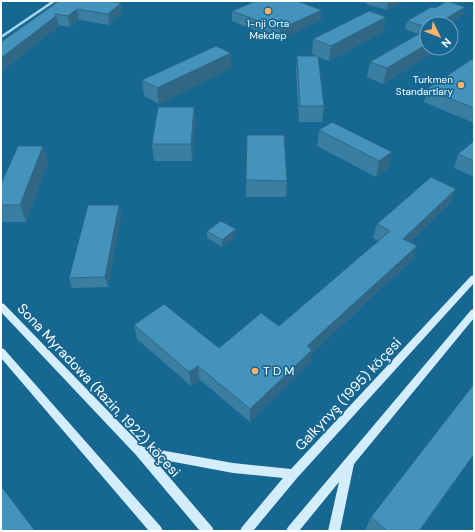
<svg xmlns="http://www.w3.org/2000/svg" width="475" height="532" viewBox="0 0 475 532" font-family="'DM Sans',sans-serif">
  <style>
    .lines { fill: none; stroke-linecap: round; stroke-linejoin: round }
    .minor { stroke: #a5d7f0; stroke-width: 2.5 }
    .secondary { fill: #d3edfb; fill-rule: evenodd }
    .wall { fill: #3a7ea2 }
    .shaded-wall { fill: #306784 }
    .building { fill: #4493bc; stroke: #306784 }
    .poi-dot { fill: #ffb265; stroke: #166792; stroke-width: 1.5 }
    .labels { text-anchor: middle; stroke-width: 3.5; stroke-linejoin: round; paint-order: stroke }
    .far-poi-label { font-size: 10px; fill: #fff; stroke: #166792 }
    .poi-label { font-size: 12px; fill: #fff; stroke: #166792; text-anchor: start }
    .near-street-label { font-size: 14px; fill: #fff; stroke: #166792 }
  </style>
  <rect width="100%" height="100%" fill="#166792"/>
  <g class="lines">
    <path class="minor" d="M1,37L54,1"/>
    <path class="secondary" d="M474,275V283L297,478L253,531H240L242,527L283,478L233,473L153,458L212,527L214,531H200L136,455L1,312V303L4,304L143,447L233,463L291,469L471,276Z
      M474,309V318L354,464L340,531H328L339,482L299,531H286L288,527L471,310Z
      M1,348L4,349L161,527L163,531H149L1,358Z"/>
  </g>
  <path class="wall" d="M59,1L121,3L122,13L109,25L79,20L70,27L58,25L59,26L1,72V42Z
    M367,1H404L387,10L366,4Z
    M465,7L463,15L449,24H427V48L436,51L383,84L367,77L370,62L418,34L405,29L407,21L435,8Z
    M322,10L321,20L280,40L232,21V11Z
    M386,17L383,32L329,61L318,57L324,106L322,122H299L296,71L297,56H316L312,54L313,39Z
    M474,58V123L424,102L427,89Z
    M231,68L159,104L144,96L142,80Z
    M194,107L195,123L192,161H154L152,144Z
    M319,130L392,152L388,168L376,177L317,146Z
    M247,135L287,181L286,197H246Z
    M474,141V177L454,168L458,154Z
    M43,146L48,162L26,222H1V184Z
    M451,203L410,242L417,246L412,260L312,353L310,363L250,422L199,379L191,386L137,339L134,325L219,348L279,326L378,241L373,238L377,224Z
    M119,205L121,215L108,287L72,288L69,278Z
    M236,229V236L222,247L207,238V231Z
    M474,384V455L420,531H366L365,530L371,517Z"/>
  <path class="shaded-wall" d="M389,1H404L387,10L388,2Z
    M121,3L122,13L109,25L108,14Z
    M465,7L463,15L449,24H437Z
    M77,9L79,20L70,27L68,16Z
    M322,10L321,20L280,40V29Z
    M56,16L59,26L1,72V58Z
    M386,17L383,32L329,61L331,46Z
    M427,44V48H437L436,51L383,84L387,68Z
    M231,53V68L159,104L157,88Z
    M194,107L195,123L192,161L191,144Z
    M43,146L48,162L26,222L20,205Z
    M392,152L388,168L376,177L379,161Z
    M456,189L451,203L399,253L403,239Z
    M119,205L121,215L108,287L105,277Z
    M236,229V236L222,247V240Z
    M417,246L412,260L312,353L310,363L250,422V409L307,346Z
    M198,366L199,379L191,386L189,372Z
    M474,454V455L420,531H419Z"/>
  <path class="building" d="M59,1H107L121,3L108,14L77,9L68,16L55,14L56,16L1,58V42Z
    M256,1H297L322,10L280,29L232,11Z
    M447,1L465,7L437,24H427V27L407,21L431,7L435,8Z
    M369,11L386,17L331,46L313,39Z
    M424,31L427,32V44L387,68L370,62Z
    M216,46L231,53L157,88L142,80Z
    M297,56H318L324,106H300Z
    M474,58V108L427,89Z
    M158,107H194L191,144H152Z
    M332,122L392,152L379,161L319,130Z
    M247,135H284L287,181L246,180Z
    M474,141V161L458,154Z
    M18,146H43L20,205H1V184Z
    M431,177L456,189L403,239L417,246L307,346L312,350L250,409L198,366L189,372L134,325L164,304L219,348L261,313L279,326L390,231L377,224Z
    M88,205H119L105,277L69,278Z
    M221,221L236,229L222,240L207,231Z
    M474,384V454L419,531H387L371,517Z
    M1,486L35,531H1Z"/>
  <g class="poi-dot">
    <circle cx="268" cy="11" r="4"/>
    <circle cx="461" cy="85" r="4"/>
    <circle cx="255" cy="371" r="4"/>
  </g>
  <g class="labels">
    <g class="far-poi-label">
      <text x="268" y="27">1-nji Orta<tspan x="268" dy="12">Mekdep</tspan></text>
      <text x="453" y="83" text-anchor="end">Turkmen<tspan x="453" dy="12">Standartlary</tspan></text>
    </g>
    <g class="poi-label">
      <text x="263" y="375">T D M</text>
    </g>
    <g class="near-street-label">
      <text transform="translate(99 390) rotate(47)" y="5">Sona Myradowa (Razin, 1922) köçesi</text>
      <text transform="translate(348 394) rotate(-47)" y="5">Galkynyş (1995) köçesi</text>
    </g>
  </g>
  <rect width="475" height="532" fill="none" stroke="#ffffff" stroke-width="4"/>
  <g transform="translate(439 36) rotate(133)"><circle r="19" fill="#166792" stroke="#73a4be"/>
  <path d="M0-3L7 15L0 10L-7 15Z" fill="#ffb265"/>
  <text y="-6" font-size="11" font-weight="bold" text-anchor="middle" fill="#ffffff">N</text>
  </g>
</svg>
